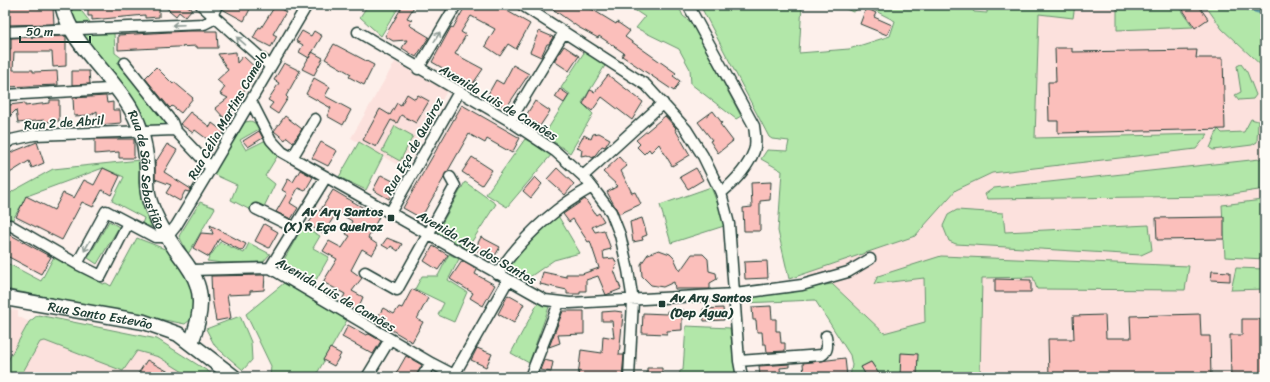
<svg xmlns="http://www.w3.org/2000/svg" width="1270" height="382" viewBox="0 0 1270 382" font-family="Sriracha,sans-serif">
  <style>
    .built { fill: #fce1dd }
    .green { fill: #b2e7a9; stroke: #68926e }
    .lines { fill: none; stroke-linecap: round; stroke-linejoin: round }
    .stream { stroke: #619ba3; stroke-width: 3 }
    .building { fill: #fbbfbb; stroke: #1f3d34 }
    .street-casing { stroke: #1f3d34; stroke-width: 13 }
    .secondary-casing { stroke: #1f3d34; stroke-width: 17 }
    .street { stroke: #fdfcf7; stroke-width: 10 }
    .secondary { stroke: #fdfcf7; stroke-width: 14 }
    .oneway { stroke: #8e9c96 }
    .poi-dot { fill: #1f3d34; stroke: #fdfcf7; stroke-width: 1.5 }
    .labels { text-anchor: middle; stroke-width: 3.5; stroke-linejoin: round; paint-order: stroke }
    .street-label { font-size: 13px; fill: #1f3d34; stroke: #fdfcf7 }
    .poi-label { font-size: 13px; font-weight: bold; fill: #1f3d34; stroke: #fdfcf7; text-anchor: end }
  </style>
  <rect width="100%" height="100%" fill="#fdf0eb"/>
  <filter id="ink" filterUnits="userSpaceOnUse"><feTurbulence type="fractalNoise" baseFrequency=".025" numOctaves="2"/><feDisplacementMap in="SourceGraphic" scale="8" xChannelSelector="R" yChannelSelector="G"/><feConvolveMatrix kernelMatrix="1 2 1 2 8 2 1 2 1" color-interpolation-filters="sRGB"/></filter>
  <g filter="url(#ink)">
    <path class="built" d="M987,5H1205L1222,29L1265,69V377H881L807,273L915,236L956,190L992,172L990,154Z
      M395,62L447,91L403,168L351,138Z
      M5,309L18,311V316L29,322L38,315L157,339L217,377H5Z"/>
    <path class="green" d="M69,5H83L79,8L90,22L75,23Z
      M368,5H400L381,36L360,17Z
      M627,5H678L683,16L691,22L741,116L736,119L691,84L690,69L679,49L636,28L645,17Z
      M700,5H802L799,53L849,49L890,36L895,21L864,5L853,12L837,5H970L974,12L987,13V5H1075L1073,18L1039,14L1035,138L1208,134L1196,149L992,173L956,190L915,236L789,279L778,231L782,171L761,159L767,150L787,151L789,141L772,139L769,137Z
      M1117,5H1186L1181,9L1193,27L1117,30Z
      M1205,5H1265V69L1222,29Z
      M87,33H114L115,53L123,59L117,63L166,119L167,124L149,127L118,80L84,36Z
      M585,51L606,64L582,103L593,114L570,153L544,135L570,94L561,88Z
      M1241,64L1247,72L1256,95L1253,99L1239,100L1235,95L1241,92L1237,66Z
      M1251,119L1258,121L1257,142L1252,145L1213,150L1210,148L1218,129L1222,133L1244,132Z
      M251,121L255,123L259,129L240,140L246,150L266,140L278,155L265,176L275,184L260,215L231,200L237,185L213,174L245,122Z
      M395,126L413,136L400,161L382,151Z
      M525,139L552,154L507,207L486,194Z
      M359,142L383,156L366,190L339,177Z
      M1265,154V189L1219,196L987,199L985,194L994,188L1260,159Z
      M140,160L139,183L145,207L155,228L142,224L144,218L112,201L124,177L103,168L27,196L5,232V199L13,191L53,169Z
      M465,182L496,204L467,249L437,232Z
      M711,187L720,210L724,226L671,243L660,205Z
      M1262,200L1265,206V259L1225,257L1222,205Z
      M200,202L215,208L188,254L179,236Z
      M957,210L1003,213L1005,232L1149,225L1152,250L1141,255L956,244L949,241L943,226L948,215Z
      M557,214L580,253L554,260L524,281L504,269L516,251Z
      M109,221L119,227L97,264L88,258Z
      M303,226L320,236L313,248L329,257L312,287L281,265Z
      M137,238L170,251L188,278L195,294V316L185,324L5,289V262L41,281L57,251L103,284L106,283L111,286Z
      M220,242L244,253L249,243L270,254L263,262L222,263L207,261Z
      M449,254L459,259L448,280L467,292L454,322L438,315L444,303L415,289L422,276H438Z
      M941,256L1189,266L1185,290L1037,289L1033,277L982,278L980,377H881L871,362L861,367L867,377H850L852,365L850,355L815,300L743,303V298L832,284L884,333L925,322L924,278L874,284L878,276Z
      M1236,268L1265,269V289L1231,290Z
      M284,283L347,320L315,377H270L271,366L246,314Z
      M538,303L549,307L529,363L511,353Z
      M38,315L157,339L217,377H191L159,357L137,351L123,371L45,341L40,342L20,377H5V366L29,322Z
      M240,316L251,342L252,360L243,370L215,346L206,329Z
      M686,326L730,328L736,377H679L680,371L683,370Z"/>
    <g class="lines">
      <path class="stream" d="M1245,5L1248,9L1265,14"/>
    </g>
    <path class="building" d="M5,5H38V8L53,7L54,24L5,25Z
      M94,5H127V10L139,5H159V17L145,18V15L92,20V16H88V7H95Z
      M163,5H186L192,9L185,17L179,12L176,16Z
      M223,5H243L250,9L244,21L222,9Z
      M403,5H415L407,18L412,20L409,25L429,37L416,57L402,48L407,40L393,41L385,36Z
      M466,5H504L502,8L530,24L516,49L508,44L500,56L485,46L495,29L471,16L461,32L466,35L455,54L483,69L472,85L432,62L451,27L453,28Z
      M547,5H585L616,24L617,22L630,31L625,37L676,73L673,76L680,81L674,91L622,56L624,53L599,36L598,38L578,27Z
      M1191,5H1198L1208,19L1195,28L1183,10Z
      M275,6L286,12L273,34L277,36L271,47L253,38L259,27L261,28Z
      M866,8L876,13L874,17L892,25L887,35L860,24Z
      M187,31H217L218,48H197V46L118,50V35Z
      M302,31L311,36L314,31L322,36L309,58L299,52L303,45L296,41Z
      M539,31L553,37L549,44H547L541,57L530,52Z
      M66,36V66L53,67L52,52H14L13,70H33V72L57,71L58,85L5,87V49H11V38Z
      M334,44L374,65L364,85L349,77L351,74L325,59Z
      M564,46L579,56L569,71L554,61Z
      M1055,48H1072V52L1197,50L1196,58H1223L1225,129L1058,133V121H1049L1048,82H1056Z
      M236,52L237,63L243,56L259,71L243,87L245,89L234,110L224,118L215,108L228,98L220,94L225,87L217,80L228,70L218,54Z
      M312,52L323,58L314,75L302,69Z
      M284,63L300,71L286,96L288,98L278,114L269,108L273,103L268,100L279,83L274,80Z
      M513,65L529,74L506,108L487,96L496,80L503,84Z
      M156,67L173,84L174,82L193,98L181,113L172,106L170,108L168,106L145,78Z
      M72,71H89L90,84L72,85Z
      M608,75L643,102L632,120L602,97L592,111L583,104L590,90L595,92Z
      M314,78L330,87L325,96L351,110L343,125L327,116L331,108L306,94Z
      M560,89L569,95L564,103L555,97Z
      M407,94L415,99L418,95L429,101L416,123L401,115L397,123L391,120L376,147L363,140L380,109L390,115L397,103L401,105Z
      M106,96L107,103L113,102V110H120L121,123L98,125L97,111L91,115L74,116L73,98Z
      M50,100H59V121L44,122V120L18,123L16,110L10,116L9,105L25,103V106L41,104L50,103Z
      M535,101L550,111L540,126L525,117Z
      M462,105L520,138L512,153L487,139L485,143L469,134L421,218L403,208Z
      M713,111L722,123L720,124L733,141L718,153L710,141L712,140L698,122Z
      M190,112L210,127L212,123L224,132L215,145L195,130L193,133L180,124Z
      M285,116L302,129L293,142L287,137L285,140L274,131Z
      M665,116L676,128L675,129L690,155L672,166L659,144L651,152L649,149L644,154L637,147L640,144L636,140Z
      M259,131L263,138L248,147L243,141Z
      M599,133L610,139L605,147L602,146L593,158L587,155L581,156L582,150L577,148L584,135L591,139L593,134Z
      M95,139H134V158H119V152L95,154Z
      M37,142L44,163L32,168L29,161L5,176V155Z
      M321,142L337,151L328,166L312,158Z
      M167,144L177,150L164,172L191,189L189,192L185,191L180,201L166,193L171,185L155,179V163Z
      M472,157L492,170L482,185L462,172Z
      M619,157L627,166L621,171L632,193L635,192L641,204L619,214L607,192L618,186L603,172Z
      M103,168L120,176L111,195L102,190L93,207L82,202L62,240L16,217L26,196L54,210L63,193L74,198L84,180L94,185Z
      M557,168L574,184L565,195L547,179Z
      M696,168L703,180L688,189L680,177Z
      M300,170L313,177L305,191L298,188L290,203L298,208L291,219L276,212L287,193L282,190L288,179L293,182Z
      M381,175L397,183L389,199L373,190Z
      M535,177L542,184L531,198L523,191Z
      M771,182L770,200L760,201V231H744L743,208L752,207L751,183Z
      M333,190L379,217L368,238L378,245L372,255L362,249L351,270L362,278L352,291L363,297L357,311L341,302L345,294L323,282L337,259L323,251L329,241L342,248L350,236L346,234L352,221L337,212L323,234L308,224L318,210L320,211Z
      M585,199L596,215L599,213L604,221L592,227L595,232L604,230L611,249L603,251L604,259L614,258L617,265L615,266L616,269L614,270L621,289L606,295L598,276L586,280V291H580V294H567V290L540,284L543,272L566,277V274H582L599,268L590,241L588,242L573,219L569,222L563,214Z
      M1224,217V239L1157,240L1156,218Z
      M642,218L647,235L642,237L643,240L633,242L630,222Z
      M264,224L278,232L269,248L255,241Z
      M210,225L246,244L242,251L219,239L209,257L193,248L201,233L213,234Z
      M9,234L51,257L41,274L5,255V240Z
      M481,237L500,247L492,261L475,249Z
      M387,238L402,244L398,251L391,246L389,249L382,245Z
      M433,246L448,255L438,270L424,261Z
      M659,250L670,254L674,258L680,271L692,254H703L708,259L709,271L716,273L717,279L710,283V289H675L674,282L663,287L651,285L642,276L641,264L648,254Z
      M462,261L477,270L475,274L495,285L483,306L470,298L473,293L450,279Z
      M767,261L768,278L745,279L744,262Z
      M1212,271L1230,272V281L1211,280Z
      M265,275L264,290L250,291V294L227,295L231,318L216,321L212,298L211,276Z
      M995,279L1031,280V292H995Z
      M412,289L428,298L417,319L423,322L412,342L385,326L384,328L375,322L383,308L394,314L399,307L402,308Z
      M508,295L524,304L514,323L498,314Z
      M771,306L772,319H776V331H780L781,343H785V351L767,352L766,344H763L762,332H757L756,320H753L752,307Z
      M723,308L724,320L704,321L703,309Z
      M684,310V317H682V330L667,331V334L642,333L643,313L667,314V311Z
      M563,311H584V334L558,335L560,343L549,347Z
      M615,311L622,312L623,315L619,355H624L622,377H578L581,350L602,353L603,336L614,338L612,321H602V312Z
      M1200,314L1201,336H1210L1211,377H1049L1048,339H1074L1073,316L1105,315L1106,338H1131L1130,316Z
      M1242,319H1265V377H1231L1230,335H1242Z
      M348,325L366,335L369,334L381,341L373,354L342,337Z
      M330,348L341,354L334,366L323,360Z
      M477,348L492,354L486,367L471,360Z
      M901,353L918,354L917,376H900Z
      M406,356L422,365L416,377H394Z
      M845,358L847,377H804L803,363Z
      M147,360L178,377H136Z
      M544,360L553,362L551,372L540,370Z
      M871,362L881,377H867L861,367Z
      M790,364V367L780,368L781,377L760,376L759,366Z
      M647,368H662V377H647Z"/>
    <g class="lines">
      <g class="street-casing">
        <path id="street" d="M201,5L270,66
          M522,5L646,85L686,129L703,156L721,193L729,224L739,361L742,377
          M688,5L754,126C755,134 757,143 754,151C748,167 734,182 721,193
          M5,32L204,24L210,21L217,5
          M358,32L510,121L555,151L583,176L592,187L611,212L620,235L628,270L633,301L629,377
          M125,63L172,122L175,130
          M418,69L456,5
          M5,95L109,89L114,83
          M251,101L271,140L282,152L545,300L570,303L735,294L802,285L848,272L870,259
          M510,121L564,32
          M5,144L11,140L34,135L175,130L211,168
          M292,158L315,119
          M583,176L663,103
          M256,209L295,228
          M390,213L459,92
          M128,223L101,276L77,264L106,211L155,237H167L176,226L211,168L307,5
          M10,225L77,264
          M270,268L326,177
          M191,270L270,268L431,363L458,377
          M365,272L397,290L455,186L450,177
          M497,274C522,238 554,208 592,187
          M739,361L822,355C829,350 827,344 826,336
          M454,375L508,280
          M367,377L390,339
          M422,377L431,363
          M530,377L559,303"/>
      </g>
      <g class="secondary-casing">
        <g id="secondary">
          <path id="s1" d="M62,5C72,47 112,74 132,111C142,128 146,149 147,169C147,181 146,191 150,202C156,220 166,235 176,250C184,261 193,271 197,284C204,303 198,325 191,343"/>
          <path id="s2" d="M5,298L144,322L178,334L234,377"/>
        </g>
      </g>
      <use href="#street" class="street"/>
      <use href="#secondary" class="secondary"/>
    </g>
    <defs><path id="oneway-shaft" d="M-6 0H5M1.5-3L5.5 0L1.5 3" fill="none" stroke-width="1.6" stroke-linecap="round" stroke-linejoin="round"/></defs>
    <g class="oneway">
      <use href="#oneway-shaft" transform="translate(178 25) rotate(178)"/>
      <use href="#oneway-shaft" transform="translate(437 37) rotate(-59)"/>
      <use href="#oneway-shaft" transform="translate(241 41) rotate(-139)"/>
      <use href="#oneway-shaft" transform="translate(87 246) rotate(119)"/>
    </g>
  </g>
  <g class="poi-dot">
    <rect x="387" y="214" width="8" height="8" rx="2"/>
    <rect x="658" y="300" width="8" height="8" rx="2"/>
  </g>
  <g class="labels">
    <g class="street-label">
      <text transform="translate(499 102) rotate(31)" y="5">Avenida Luis de Camões</text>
      <text transform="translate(227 115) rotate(-60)" y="5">Rua Célia Martins Camelo</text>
      <text transform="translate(64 122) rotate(-4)" y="5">Rua 2 de Abril</text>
      <text transform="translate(413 146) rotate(-61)" y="5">Rua Eça de Queiroz</text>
      <text dy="5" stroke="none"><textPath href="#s1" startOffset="189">Rua de São Sebastião</textPath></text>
      <text transform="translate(477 247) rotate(30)" y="5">Avenida Ary dos Santos</text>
      <text transform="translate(336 294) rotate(30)" y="5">Avenida Luís de Camões</text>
      <text dy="5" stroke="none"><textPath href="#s2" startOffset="97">Rua Santo Estevão</textPath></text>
    </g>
    <g class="poi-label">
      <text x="383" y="216">Av Ary Santos<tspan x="383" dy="15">(X) R Eça Queiroz</tspan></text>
      <text x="670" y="302" text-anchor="start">Av Ary Santos<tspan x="670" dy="15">(Dep Água)</tspan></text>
    </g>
  </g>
  <rect width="1270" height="382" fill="none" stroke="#fdfcf7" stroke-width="20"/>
  <rect x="10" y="10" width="1250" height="362" fill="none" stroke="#1f3d34" stroke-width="1.5" filter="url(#ink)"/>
  <path d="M20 36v6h70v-6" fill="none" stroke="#1f3d34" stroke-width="2"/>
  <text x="26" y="36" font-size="12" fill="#1f3d34" stroke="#fdfcf7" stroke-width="3" paint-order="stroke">50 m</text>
</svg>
